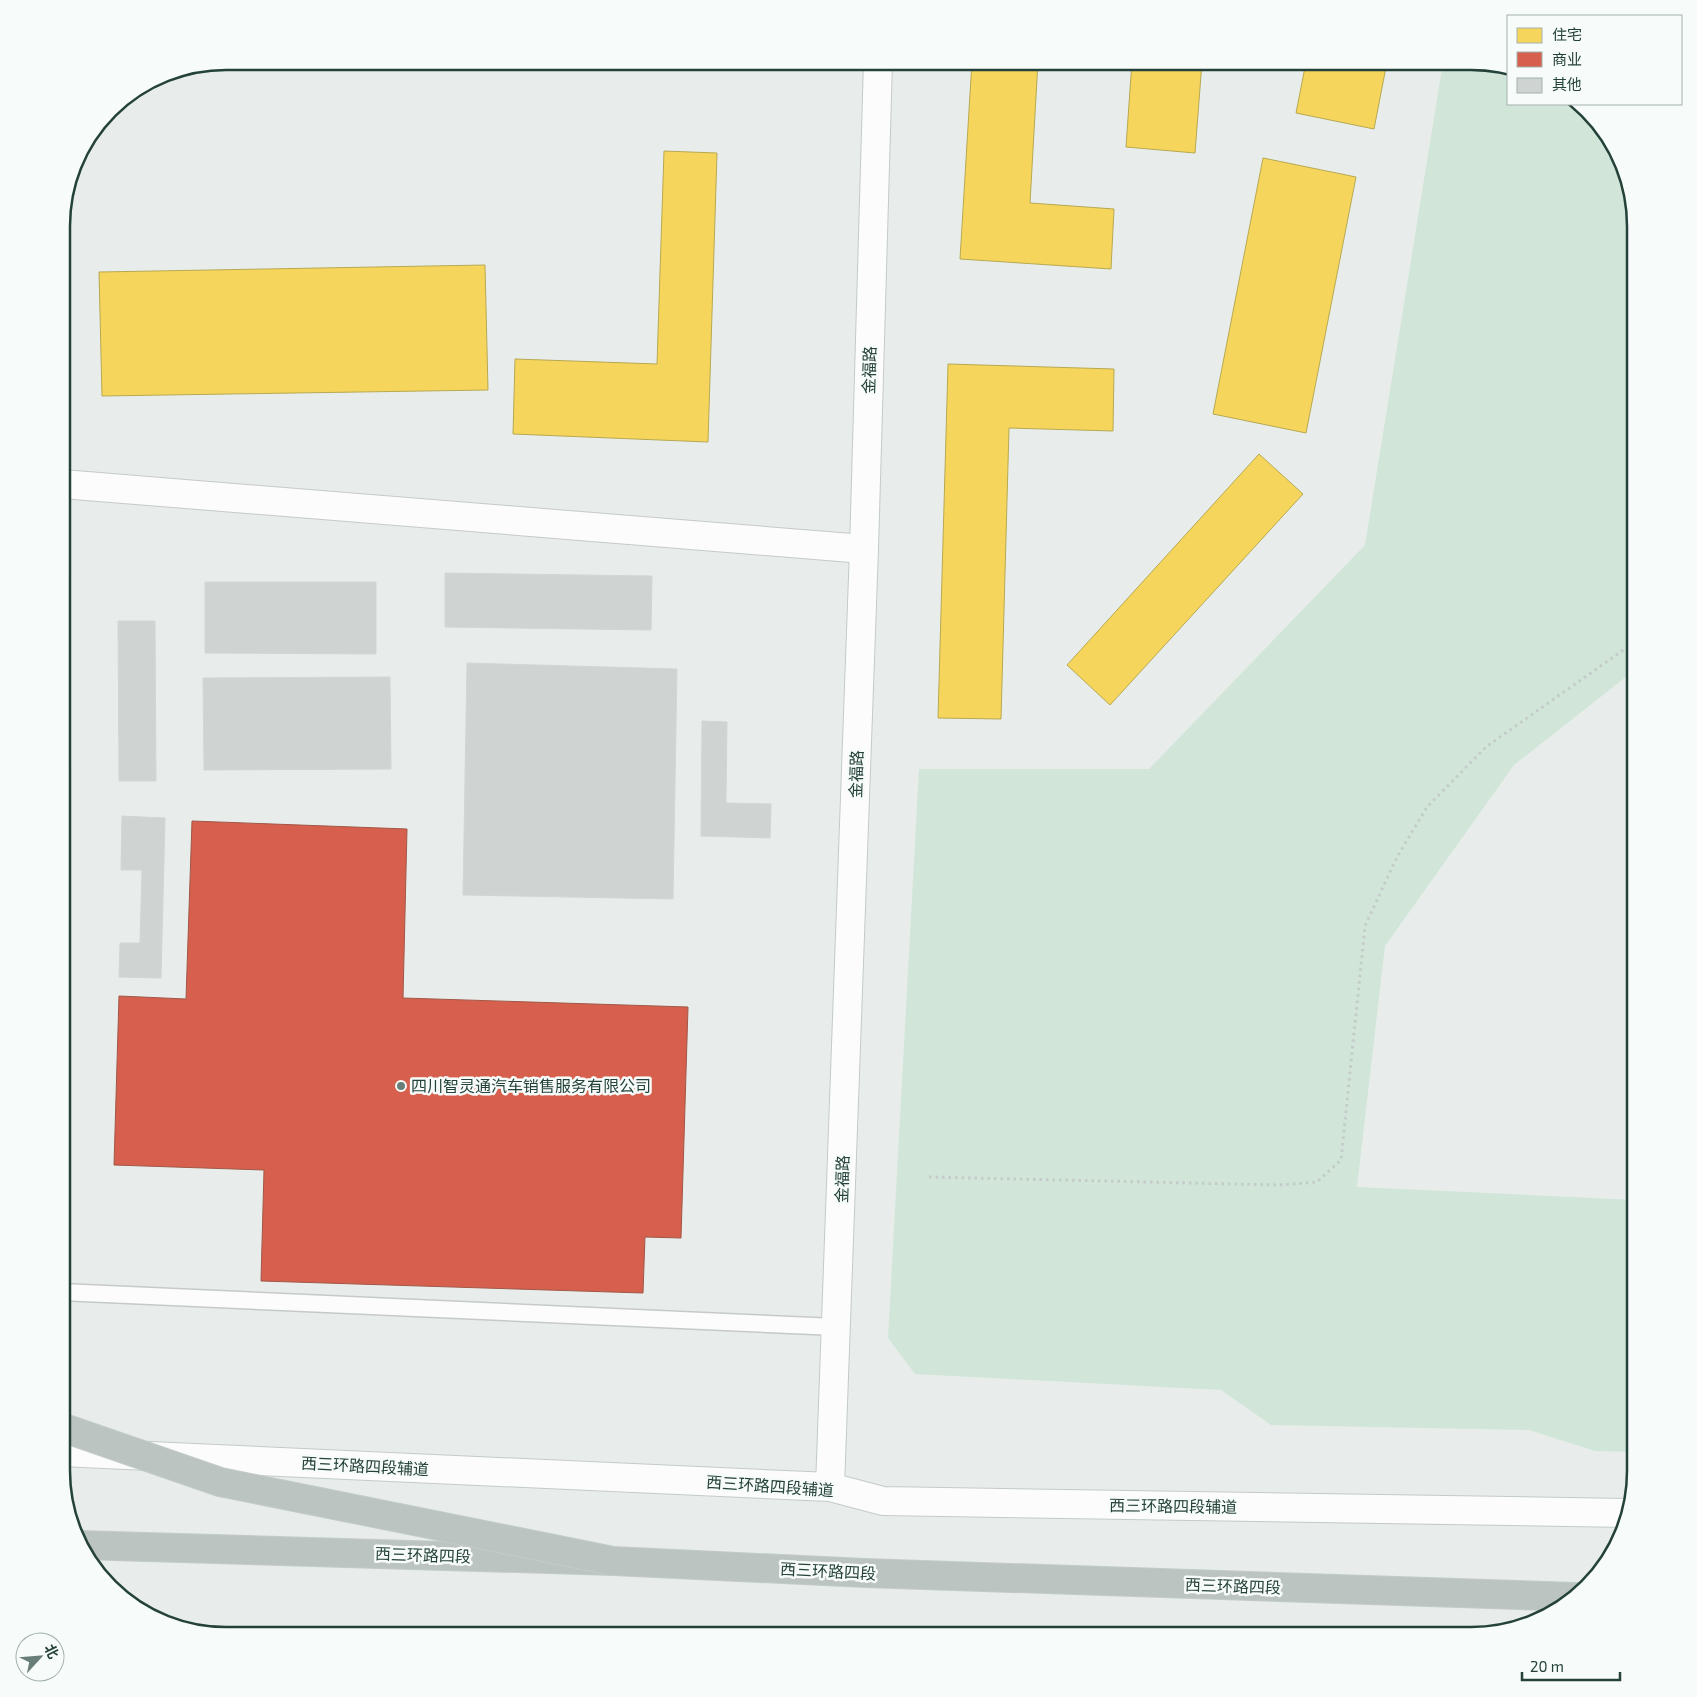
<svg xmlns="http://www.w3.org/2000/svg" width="1697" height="1697" viewBox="0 0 1697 1697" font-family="'Exo 2','Noto Sans SC',sans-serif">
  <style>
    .park { fill: #d1e6d8 }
    .homes { fill: #f6d55c; stroke: #b7a952 }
    .shops { fill: #d6604d; stroke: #a15747 }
    .building { fill: #cfd4d2; stroke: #d1d6d4 }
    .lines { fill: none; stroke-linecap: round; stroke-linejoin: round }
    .lane-casing { stroke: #c5cac8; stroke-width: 19 }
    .street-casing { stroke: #c5cac8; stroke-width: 30 }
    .secondary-casing { stroke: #c3cbc8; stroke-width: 30 }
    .highway-casing { stroke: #c3ccc9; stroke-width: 30 }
    .path { stroke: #c3ccca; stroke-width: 3; stroke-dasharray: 2.5 4; stroke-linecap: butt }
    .lane { stroke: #fcfcfc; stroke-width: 16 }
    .street { stroke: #fcfcfc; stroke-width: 28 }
    .secondary { stroke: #fcfcfc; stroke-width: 28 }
    .highway { stroke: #bcc4c2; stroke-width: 28 }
    .highway-bridge-casing { stroke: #c3ccc9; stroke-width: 30; stroke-linecap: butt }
    .highway-bridge { stroke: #bcc4c2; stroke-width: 28 }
    .poi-dot { fill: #697e78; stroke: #f7fbf9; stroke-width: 2 }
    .labels { text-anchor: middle; stroke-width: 5; stroke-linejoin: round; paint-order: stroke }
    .street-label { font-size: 16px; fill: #24423a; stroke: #f7fbf9 }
    .poi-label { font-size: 16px; fill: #24423a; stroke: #f7fbf9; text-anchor: start }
    .rim { fill: none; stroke: #24423a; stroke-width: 2.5 }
  </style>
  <rect width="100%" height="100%" fill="#e8edeb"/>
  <path class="park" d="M1443,62H1482L1508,69V104H1577L1595,117L1623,163L1636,225V669L1514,765L1385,946L1357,1187L1636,1200V1452L1595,1451L1529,1430L1271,1425L1221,1390L915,1374L888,1338L919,769H1149L1365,545Z"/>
  <path class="homes" d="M655,61H728V66Z
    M972,61H1038L1030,203L1114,209L1111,269L960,259Z
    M1132,61L1202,62L1195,153L1126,147Z
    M1306,62H1387L1374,129L1296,113Z
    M664,151L717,153L708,442L513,434L515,359L657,364Z
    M1263,158L1356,177L1306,433L1213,414Z
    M485,265L488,390L102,396L99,272Z
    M948,364L1114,369L1113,431L1009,428L1001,719L938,718Z
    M1259,454L1303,494L1110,705L1067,665Z"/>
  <path class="shops" d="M192,821L407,829L403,998L688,1007L681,1238L645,1237L643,1293L261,1281L264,1170L114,1165L119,996L186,999Z"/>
  <path class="building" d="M445,573L652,576L651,630L445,627Z
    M205,582H376V654L205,653Z
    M118,621H155L156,781H119Z
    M467,663L677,669L673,899L463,895Z
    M390,677L391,769L204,770L203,678Z
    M702,721L727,722L726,803L771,804L770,838L701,836Z
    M122,816L165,818L161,978L119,977L120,943H140L142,870H121Z"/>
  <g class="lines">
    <g class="lane-casing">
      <path id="lane" d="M61,1292L836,1327"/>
    </g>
    <g class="street-casing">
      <path id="street" d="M62,484L864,549"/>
    </g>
    <g class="secondary-casing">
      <path id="secondary" d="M61,1452L830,1487L883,1501L1627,1513
        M830,1487L864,549L878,61"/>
    </g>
    <g class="highway-casing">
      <path id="highway" d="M80,1545L613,1561L865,1573L1576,1597"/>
    </g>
    <path class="path" d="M929,1177L1279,1185L1317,1182L1341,1160L1365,926L1397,857L1427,807L1486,747L1636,641"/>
    <use href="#lane" class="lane"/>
    <use href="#street" class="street"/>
    <use href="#secondary" class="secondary"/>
    <use href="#highway" class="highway"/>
    <g class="highway-bridge-casing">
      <path id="highway-bridge" d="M61,1427L220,1482L613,1561"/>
    </g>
    <use href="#highway-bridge" class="highway-bridge"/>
  </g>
  <circle class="poi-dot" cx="401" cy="1086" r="5"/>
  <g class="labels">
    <g class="street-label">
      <text transform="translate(869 370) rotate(-88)" y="6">金福路</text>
      <text transform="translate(856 774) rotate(-88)" y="6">金福路</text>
      <text transform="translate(842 1179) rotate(-88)" y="6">金福路</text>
      <text transform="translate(365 1466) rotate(3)" y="6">西三环路四段辅道</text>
      <text transform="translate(770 1486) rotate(4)" y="6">西三环路四段辅道</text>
      <text transform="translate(1173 1506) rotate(1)" y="6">西三环路四段辅道</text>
      <text transform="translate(423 1555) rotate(2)" y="6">西三环路四段</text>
      <text transform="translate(828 1571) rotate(3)" y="6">西三环路四段</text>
      <text transform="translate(1233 1586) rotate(2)" y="6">西三环路四段</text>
    </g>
    <g class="poi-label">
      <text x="411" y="1092">四川智灵通汽车销售服务有限公司</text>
    </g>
  </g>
  <path d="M0 0H1697V1697H0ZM226 70H1471A156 156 0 0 1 1627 226V1471A156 156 0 0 1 1471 1627H226A156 156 0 0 1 70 1471V226A156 156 0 0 1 226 70Z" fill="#f7fbf9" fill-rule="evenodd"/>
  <path class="rim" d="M226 70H1471A156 156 0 0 1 1627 226V1471A156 156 0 0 1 1471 1627H226A156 156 0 0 1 70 1471V226A156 156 0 0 1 226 70Z"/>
  <rect x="1507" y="15" width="175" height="90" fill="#f7fbf9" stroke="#a3b1ad"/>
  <rect x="1517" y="28" width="25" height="15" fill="#f6d55c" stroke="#a3b1ad"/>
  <text x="1552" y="40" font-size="15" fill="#24423a">住宅</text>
  <rect x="1517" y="52" width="25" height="15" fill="#d6604d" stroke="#a3b1ad"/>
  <text x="1552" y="65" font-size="15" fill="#24423a">商业</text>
  <rect x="1517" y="78" width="25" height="15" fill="#cfd4d2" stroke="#a3b1ad"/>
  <text x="1552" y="90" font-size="15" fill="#24423a">其他</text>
  <g transform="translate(40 1657) rotate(64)"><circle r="24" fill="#f7fbf9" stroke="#a3b1ad"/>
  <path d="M0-4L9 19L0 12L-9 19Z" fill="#697e78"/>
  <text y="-8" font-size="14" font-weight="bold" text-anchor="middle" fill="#24423a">北</text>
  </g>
  <path d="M1522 1672v8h98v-8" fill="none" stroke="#24423a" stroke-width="2.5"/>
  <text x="1530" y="1672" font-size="15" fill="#24423a" stroke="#f7fbf9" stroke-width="4" paint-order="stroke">20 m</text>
</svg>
